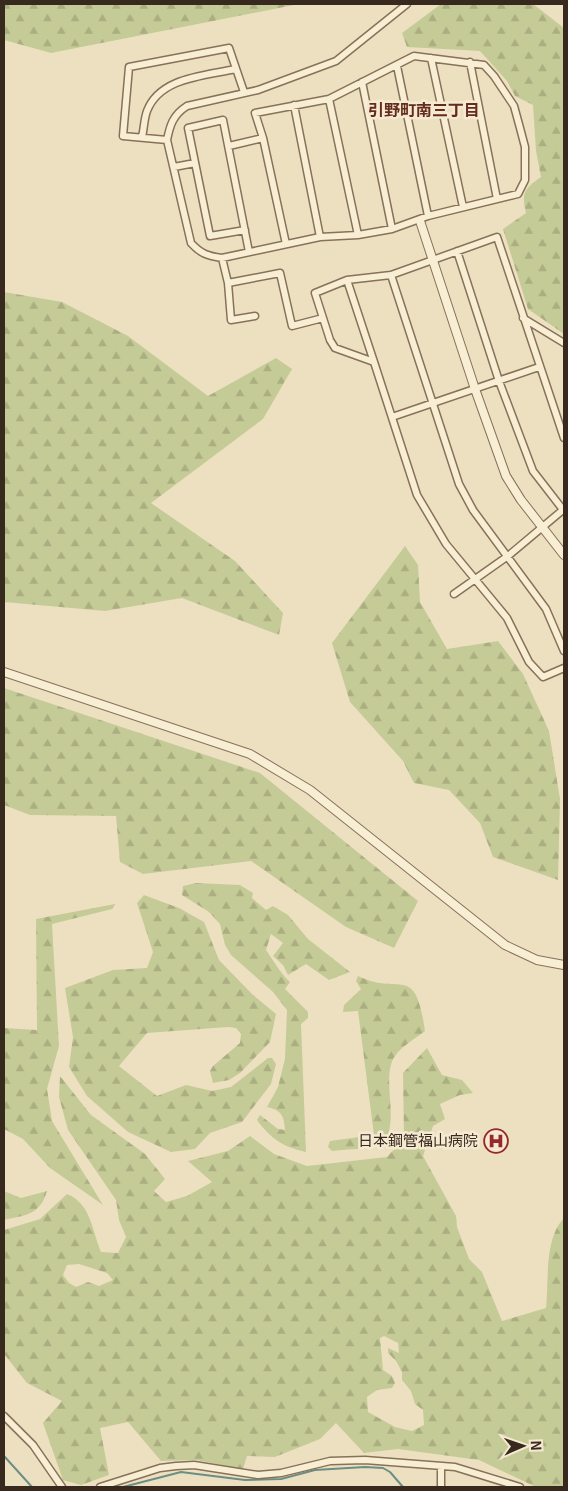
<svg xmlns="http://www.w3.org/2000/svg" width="568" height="1491" viewBox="0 0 568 1491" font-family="Georgia,'Noto Sans JP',serif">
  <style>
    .forest { fill: url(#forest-firs); fill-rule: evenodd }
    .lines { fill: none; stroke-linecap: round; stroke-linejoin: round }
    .stream { stroke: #6b8e85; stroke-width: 2 }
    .minor-casing { stroke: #877159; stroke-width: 9 }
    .tertiary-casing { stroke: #877159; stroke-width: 10 }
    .minor { stroke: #f8eed4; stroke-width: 6 }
    .tertiary { stroke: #f8eed4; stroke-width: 8 }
    .labels { text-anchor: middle; stroke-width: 5; stroke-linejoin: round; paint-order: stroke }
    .poi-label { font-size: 15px; fill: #37291d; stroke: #f5ead1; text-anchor: end }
    .neighbourhood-label { font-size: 16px; font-weight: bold; fill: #632c1d; stroke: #f5ead1 }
  </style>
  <defs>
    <pattern id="forest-firs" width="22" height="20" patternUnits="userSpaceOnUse" patternTransform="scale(1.25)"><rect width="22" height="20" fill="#c5cb96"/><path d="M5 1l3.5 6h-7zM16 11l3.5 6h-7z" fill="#aaae81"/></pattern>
  </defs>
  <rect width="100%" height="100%" fill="#ede0c1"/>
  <path class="forest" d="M4,4H299L51,53L4,40Z
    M441,4H533L564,28V334L528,309L503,229L526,213C521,193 524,189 541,177L536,151L533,105L515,96L507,81L480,51L407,47L402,33Z
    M4,292L62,302L128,336L208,396L276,358L292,369L263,419L151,503L235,561L283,613L279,635L182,598L105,611L4,602Z
    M405,546L418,565L420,602L447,649L498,641L523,674L549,731L560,799L558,880L493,857L480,823L449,790L414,783L403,761L350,702L332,643Z
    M4,688L260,773L418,901L394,948L346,927L251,861L143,874L120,862L116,816L30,815L4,805Z
    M196,883L240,885L253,893L252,898L266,910L273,906L288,915L308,939L350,972L329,980L306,964L288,975L283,965L273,956L283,943L271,934L266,950C274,961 280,973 290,982L285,989L308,1012V1018L301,1024L306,1152C283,1147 271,1139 257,1120L260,1115L278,1129L285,1130C284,1115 281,1110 267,1107L278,1087L285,1059L287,1010L273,992L231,955L225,945L220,924L209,912L182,895L183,886Z
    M144,895L179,908L204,922L219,960L252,994L276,1014L270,1042L240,1073L229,1080L213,1083L210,1071L213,1066L240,1043L241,1034L236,1028L228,1027L147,1033L119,1066L157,1096L186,1085L212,1091L231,1087L268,1058H272L276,1064L271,1084L242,1122L210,1133L195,1149L171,1152L128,1132L87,1096L69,1067L73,1037L65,988L113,970L147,968L153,952L137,903Z
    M115,904L112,909L52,924L59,1046L47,1089L52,1121L103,1205L50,1168L23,1139L4,1129V1028L37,1030L36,919Z
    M358,976C401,997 415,961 425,1031C416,1038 402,1046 395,1056C378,1080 407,1136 374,1146C361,1150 345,1149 332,1151L328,1147L330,1141L374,1135L358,1011L343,1012L344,1005L361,989L356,981Z
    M427,1048L442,1075L462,1080L473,1093L460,1095L440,1104L445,1119L433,1126L423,1156L456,1216L457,1227L469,1259L482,1272L502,1321L546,1308C549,1280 544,1239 564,1218V1487H536L479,1460L398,1449L364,1453L336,1423L320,1439L275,1457L247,1456L243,1469L196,1460L161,1461L128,1422L100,1428L109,1475L81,1485L63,1480L43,1423L62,1401L27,1383L4,1354V1230L40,1219L67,1194C91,1203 92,1231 101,1252L118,1253L126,1237L119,1220L116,1200L68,1130L59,1097L60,1076L91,1115L145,1154L165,1179L154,1191L166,1202L187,1196L212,1182L188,1161L228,1151L250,1136L274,1154L307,1166L387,1157L404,1139L403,1073ZM79,1264L107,1273L113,1280L99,1286L88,1282L76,1287L69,1283L63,1275L67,1265ZM384,1336L398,1343L399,1353L388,1348V1353L396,1361L402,1372V1380L411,1391L415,1404L423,1410L424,1425L412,1431L395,1427L368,1412L367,1397L377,1390L392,1388L395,1383L392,1376L383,1370L380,1338Z
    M4,1191L21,1198L47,1191C40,1215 26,1215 4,1220Z"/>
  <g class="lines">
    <path class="stream" d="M4,1456L32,1487
      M123,1487L181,1472L245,1480L281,1479L315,1470L365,1467L383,1468L390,1472L403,1487"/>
    <g class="minor-casing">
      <path id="minor" d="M431,58L463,207
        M470,62L497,199
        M397,66L428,216
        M362,82L392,229
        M329,99L358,235
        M294,105L320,237
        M142,137C144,129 144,119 147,111C160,77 205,76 235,69
        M167,140L123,136L129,67L229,48L244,92
        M229,146L263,138
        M174,167L195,163
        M245,230L210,236L188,128L223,120L249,252
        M286,244L263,138L255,113L329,99L414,56L484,65L494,76L514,106L520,128L525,147V180L518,194L428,216L392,229L358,235L320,237L222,258C208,256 201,254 191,243L167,140C170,125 173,115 187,106L258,90L336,61L407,4
        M457,251L499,381L533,471L564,511
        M222,258L228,283L231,320L255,316
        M391,275L459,484L473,510L546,609L564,651
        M347,280L374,362
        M228,283L280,273L292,326L323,318
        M523,318L564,343
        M392,417L539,367
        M564,438L497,237L391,275L347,280L315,293L330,340L335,348L374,362L417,495L446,544L507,618L529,662L543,677L564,668
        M454,594L508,556L564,509
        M4,1416L33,1445L62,1487
        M100,1487L160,1468L176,1466L194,1465L258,1475L281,1473L330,1461L365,1460L455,1467L520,1487
        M441,1487V1467"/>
    </g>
    <g class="tertiary-casing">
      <path id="tertiary" d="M420,221L475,389L506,476L521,500L564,555
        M4,672L250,754L310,790L505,945L537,960L564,965"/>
    </g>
    <use href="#minor" class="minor"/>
    <use href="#tertiary" class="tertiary"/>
  </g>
  <defs>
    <g id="hospital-ring" transform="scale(1.25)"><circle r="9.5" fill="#f5ead1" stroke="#952a2a" stroke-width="1.5"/><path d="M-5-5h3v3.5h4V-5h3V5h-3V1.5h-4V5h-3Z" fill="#952a2a"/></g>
  </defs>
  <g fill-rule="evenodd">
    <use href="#hospital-ring" x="496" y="1141"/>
  </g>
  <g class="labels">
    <g class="poi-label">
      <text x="478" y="1146">日本鋼管福山病院</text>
    </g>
    <g class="neighbourhood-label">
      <text x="424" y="116">引野町南三丁目</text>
    </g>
  </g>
  <rect width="568" height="1491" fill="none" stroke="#37291d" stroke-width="10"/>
  <g transform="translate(523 1446) rotate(88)" stroke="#f5ead1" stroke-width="4" paint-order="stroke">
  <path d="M0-4L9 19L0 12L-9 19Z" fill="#37291d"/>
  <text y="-8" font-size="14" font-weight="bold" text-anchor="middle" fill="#37291d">N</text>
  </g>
</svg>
